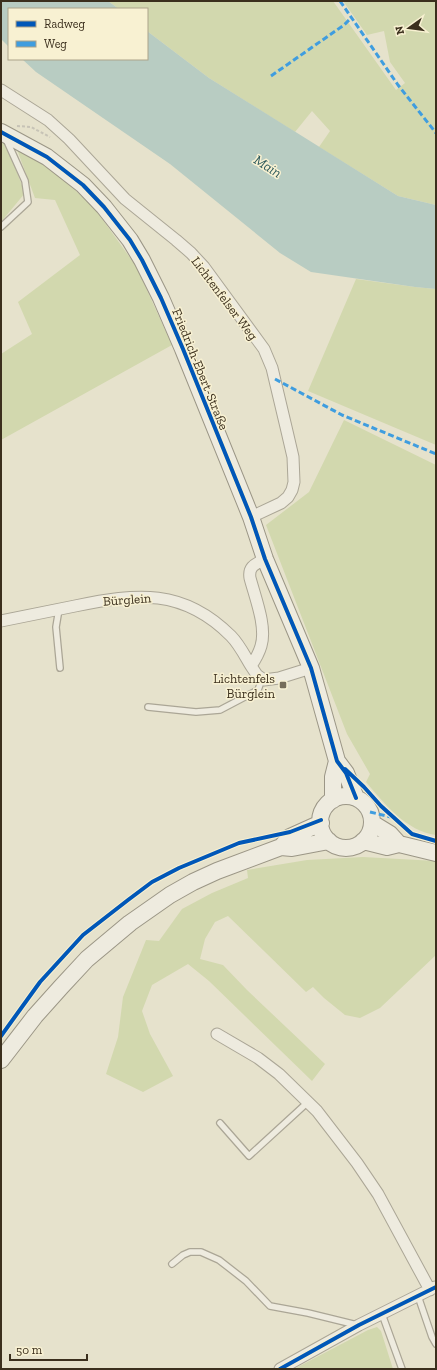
<svg xmlns="http://www.w3.org/2000/svg" width="437" height="1370" viewBox="0 0 437 1370" font-family="'Zilla Slab',serif">
  <style>
    .green { fill: #d2d8ae }
    .water { fill: #b8ccc2 }
    .lines { fill: none; stroke-linecap: round; stroke-linejoin: round }
    .lane-casing { stroke: #aba696; stroke-width: 8 }
    .street-casing { stroke: #aba696; stroke-width: 13 }
    .secondary-casing { stroke: #9b9686; stroke-width: 18 }
    .path { stroke: #c7c3b6; stroke-width: 2; stroke-dasharray: 3 2; stroke-linecap: butt }
    .lane { stroke: #eeebdf; stroke-width: 5.5 }
    .street { stroke: #eeebdf; stroke-width: 11 }
    .secondary { stroke: #eeebdf; stroke-width: 16 }
    .quiet { stroke: #3f9ddf; stroke-width: 3; stroke-dasharray: 6 3; stroke-linecap: butt }
    .cycleway-casing { stroke: #f8f1d2; stroke-width: 6 }
    .cycleway { stroke: #0057b8; stroke-width: 4 }
    .poi-dot { fill: #776e5a; stroke: #f8f1d2; stroke-width: 1.5 }
    .labels { text-anchor: middle; stroke-width: 3; stroke-linejoin: round; paint-order: stroke }
    .street-label { font-size: 13px; fill: #3b2f1d; stroke: #f8f1d2 }
    .poi-label { font-size: 13px; fill: #3b2f1d; stroke: #f8f1d2; text-anchor: end }
    .water-label { font-size: 14px; font-style: italic; fill: #2b585b; stroke: #f8f1d2 }
  </style>
  <rect width="100%" height="100%" fill="#e6e2cc"/>
  <path class="green" d="M108,1H333L396,90L405,83L390,62L384,31L367,35L343,1H436V205L398,196L319,147L330,131L312,111L295,132L209,78L147,31V9H119Z
    M1,141L5,142L25,193L1,222Z
    M16,147L49,165L95,209L136,266L172,345L1,440V354L32,334L18,302L80,255L55,200L35,198Z
    M356,279L415,287L436,289V445L308,391Z
    M344,420L436,465V835C406,831 385,804 366,782L370,774L347,734L266,525L309,492Z
    M363,857L436,861V955L380,1008L360,1018L345,1015L324,998L313,987L306,992L228,916L215,922L205,939L200,959L223,965L247,990L325,1064L312,1081L209,981L188,964L152,985L142,1011L150,1034L173,1076L143,1092L106,1074L118,1037L123,997L146,940L159,941L182,909L212,893L248,878L247,870L307,860Z
    M377,1327L381,1331L393,1369H294L368,1330Z"/>
  <path class="water" d="M1,1H108L119,9H9V47L1,39Z
    M147,31L209,78L398,196L436,205V289L415,287L311,272L280,253L170,164L36,72L22,59H147Z"/>
  <g class="lines">
    <g class="lane-casing">
      <path id="lane" d="M1,227L28,202L25,181L6,139
        M59,609L56,627L60,668
        M148,707L196,712L220,710L258,690L262,679
        M220,1123L249,1156L308,1102
        M172,1264L183,1255L190,1252H201L219,1260L246,1281L270,1306L308,1313L357,1325
        M418,1296L432,1337L436,1344
        M382,1314L402,1369"/>
    </g>
    <g class="street-casing">
      <path id="street" d="M1,90L48,120L69,139L125,199L176,240L191,253L204,267L264,349L272,368L286,427L293,457L294,482L292,490L288,497L281,503L251,517
        M265,559C256,564 248,566 250,578C255,597 267,627 261,646C259,653 255,660 251,666L257,675L264,680L279,678L311,668
        M1,621C26,616 51,611 75,606C137,593 183,588 231,636C239,644 245,656 251,666
        M217,1034L258,1058L279,1074L317,1111L357,1163L378,1194L430,1290
        M280,1369L359,1325L435,1287"/>
    </g>
    <g class="secondary-casing">
      <path id="secondary" d="M1,132L47,157L83,185L104,207L130,240L142,260L161,298L183,349L251,517L265,559L311,668L337,761L346,773L356,798
        M320 822a26 26 0 1 1 52 0a26 26 0 1 1-52 0Z
        M333,800V777L337,761
        M372,823L390,834L399,844
        M363,841L387,847L399,844L436,853
        M281,847L290,837L321,823
        M1,1060L35,1016L61,987L87,959L130,923L170,895L193,882L217,871L281,847L292,848L329,841"/>
    </g>
    <path class="path" d="M17,126L31,127L50,137"/>
    <use href="#lane" class="lane"/>
    <use href="#street" class="street"/>
    <use href="#secondary" class="secondary"/>
    <path class="quiet" d="M340,1L398,85L436,133
      M271,76L344,25L351,18
      M275,379L342,415L436,454
      M370,812L391,817"/>
    <g class="cycleway-casing">
      <path id="cycleway" d="M1,132L47,157L83,185L104,207L130,240L142,260L161,298L183,349L251,517L265,559L311,668L337,761L346,773L356,798
        M345,769L364,787L381,806L412,834L436,841
        M1,1036L40,982L83,935L128,900L152,882L179,868L239,843L290,832L321,820
        M280,1369L359,1325L436,1287"/>
    </g>
    <use href="#cycleway" class="cycleway"/>
  </g>
  <rect class="poi-dot" x="279" y="681" width="8" height="8" rx="2"/>
  <g class="labels">
    <g class="street-label">
      <text transform="translate(225 298) rotate(53)" y="5">Lichtenfelser Weg</text>
      <text transform="translate(201 369) rotate(68)" y="5">Friedrich-Ebert-Straße</text>
      <text transform="translate(127 599) rotate(-4)" y="5">Bürglein</text>
    </g>
    <g class="poi-label">
      <text x="275" y="683">Lichtenfels<tspan x="275" dy="15">Bürglein</tspan></text>
    </g>
    <g class="water-label">
      <text transform="translate(268 166) rotate(33)" y="5">Main</text>
    </g>
  </g>
  <rect width="437" height="1370" fill="none" stroke="#3b2f1d" stroke-width="4"/>
  <rect x="8" y="8" width="140" height="52" fill="#f8f1d2" stroke="#aca38a"/>
  <rect x="16" y="21" width="20" height="6" fill="#0057b8" stroke="#aca38a"/>
  <text x="44" y="28" font-size="12" fill="#3b2f1d">Radweg</text>
  <rect x="16" y="41" width="20" height="6" fill="#3f9ddf" stroke="#aca38a"/>
  <text x="44" y="48" font-size="12" fill="#3b2f1d">Weg</text>
  <g transform="translate(409 28) rotate(256)" stroke="#f8f1d2" stroke-width="3" paint-order="stroke">
  <path d="M0-3L7 15L0 10L-7 15Z" fill="#3b2f1d"/>
  <text y="-6" font-size="11" font-weight="bold" text-anchor="middle" fill="#3b2f1d">N</text>
  </g>
  <path d="M10 1354v6h77v-6" fill="none" stroke="#3b2f1d" stroke-width="2"/>
  <text x="16" y="1354" font-size="12" fill="#3b2f1d" stroke="#f8f1d2" stroke-width="3" paint-order="stroke">50 m</text>
</svg>
